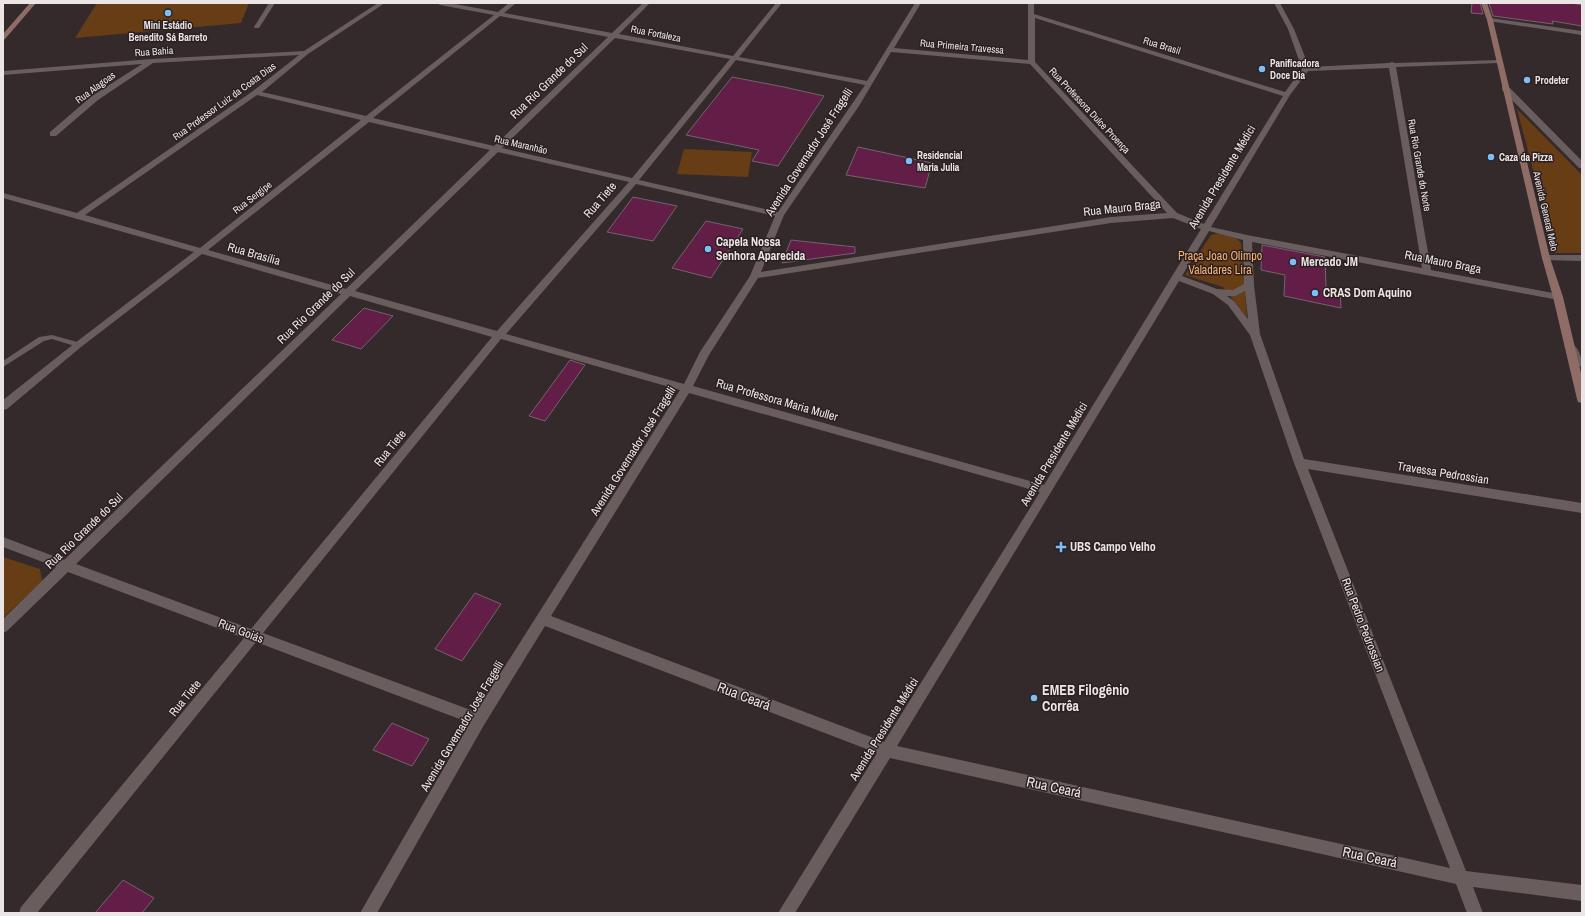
<svg xmlns="http://www.w3.org/2000/svg" width="1585" height="916" viewBox="0 0 1585 916" font-family="'Archivo Narrow',sans-serif">
  <style>
    .green { fill: #663d14 }
    .building { fill: #631e48; stroke: #6f656a }
    .lines { fill: none; stroke-linecap: round; stroke-linejoin: round }
    .service { fill: #695d5e; fill-rule: evenodd }
    .minor { fill: #695d5e; fill-rule: evenodd }
    .secondary { fill: #8f6d66; fill-rule: evenodd }
    .poi-dot { fill: #7dbef9; stroke: #2a2021; stroke-width: 1.5 }
    .labels { text-anchor: middle; stroke-width: 3; stroke-linejoin: round; paint-order: stroke }
    .far-poi-label { font-size: 10px; font-weight: bold; fill: #ece5e5; stroke: #2a2021; text-anchor: start }
    .far-street-label { font-size: 10px; fill: #ece5e5; stroke: #2a2021 }
    .street-label { font-size: 12px; fill: #ece5e5; stroke: #2a2021 }
    .poi-label { font-size: 12px; font-weight: bold; fill: #ece5e5; stroke: #2a2021; text-anchor: start }
    .park-label { font-size: 12px; fill: #f7b274; stroke: #2a2021 }
    .near-poi-label { font-size: 14px; font-weight: bold; fill: #ece5e5; stroke: #2a2021; text-anchor: start }
    .near-street-label { font-size: 14px; fill: #ece5e5; stroke: #2a2021 }
  </style>
  <rect width="100%" height="100%" fill="#342a2b"/>
  <path class="green" d="M97,3H249L241,23L75,38Z
    M1517,109L1582,175V253H1555Z
    M684,149L752,152L748,177L677,174Z
    M1219,233L1236,238L1241,243L1247,317L1223,287L1185,275L1211,235Z
    M3,557L40,569L42,581L3,618Z"/>
  <path class="building" d="M1472,3H1480L1483,14L1471,13Z
    M1489,3H1571L1582,5V26L1552,21L1553,24L1493,16Z
    M732,77L784,87L824,96L778,166L752,161L759,150L686,135Z
    M858,147L932,163L925,188L846,175Z
    M633,197L677,206L653,241L607,232Z
    M706,221L743,229L711,278L672,268Z
    M791,240L855,247V253L782,263Z
    M1262,245L1325,257L1326,287L1340,290L1341,308L1284,296L1285,275L1261,270Z
    M364,308L393,316L361,349L332,340Z
    M570,360L585,365L545,421L529,416Z
    M475,593L501,604L462,661L435,649Z
    M392,723L429,739L412,766L373,750Z
    M123,880L154,898L142,913H95Z"/>
  <g class="lines">
    <path class="service" d="M52,335L81,343L82,345L78,347L52,339L44,341L3,367V361L39,337Z"/>
    <path class="minor" d="M269,3H275L259,28H255L254,27Z
      M378,3H385L308,54L262,92L366,116L494,15L440,5L437,3H450L498,12L509,3H516L504,13L612,33L643,3H650L619,34L733,56L776,3H782L739,57L867,81L915,3H921L894,48L1028,60V3H1034V14L1285,92L1302,69L1288,29L1274,3H1280L1294,29L1309,67L1389,63L1392,62L1395,63L1501,60V62L1499,63L1396,67L1431,270L1558,294L1563,297L1561,299L1558,300L1252,242L1254,285L1260,334L1304,459L1582,503V513L1308,469L1466,871L1582,885V901L1473,887L1483,913H1467L1456,884L890,758L795,913H778L877,753L545,626L484,725L377,913H360L470,723L256,642L37,913H19L21,907L244,638L68,572L7,631L3,633V619L56,567L3,547V537L64,560L341,294L202,254L81,347L7,409L3,410V400L75,343L194,252L3,198V193L77,213L253,91L299,55L153,63L98,100L56,136H50V132L92,96L142,64L3,75V71L152,59L304,51ZM500,16L608,37L494,146L373,118ZM1035,18L1283,96L1204,224L1177,213L1035,62ZM615,38L730,59L632,178L502,148ZM891,52L1030,64L1167,213L1111,217L761,272L784,215L859,106ZM736,60L865,85L778,212L639,180ZM1389,68L1422,268L1247,235L1211,227L1290,95L1308,71ZM257,95L361,120L200,248L85,215ZM369,122L490,150L346,289L208,250ZM498,152L629,182L497,331L355,291ZM636,184L775,216L750,276L700,352L684,384L506,334ZM1173,218L1201,229L1044,485L693,386L709,355L758,278L1111,223ZM1209,231L1243,240L1244,284L1233,290L1217,289L1182,276ZM1179,281L1213,294L1228,305L1250,335L1294,463L1450,868L897,746ZM1245,291L1248,319L1234,301L1227,296H1235ZM350,296L492,337L251,629L76,564ZM501,339L680,390L476,712L263,633ZM689,393L1040,492L884,742L551,616Z
      M1490,18L1582,31V35L1488,21L1487,20Z
      M1502,86H1508L1582,161V168H1579L1502,90Z
      M1546,255H1582V261L1543,260L1542,258L1543,256Z
      M1569,343C1579,346 1582,357 1582,367L1578,366L1564,346Z"/>
    <path class="secondary" d="M30,3H36L5,39L3,40V34Z
      M1481,3H1487L1493,20L1550,258L1563,297L1582,377V403L1578,402L1577,399L1553,297L1542,258L1487,20Z"/>
  </g>
  <g class="poi-dot">
    <circle cx="168" cy="13" r="4"/>
    <circle cx="1262" cy="69" r="4"/>
    <circle cx="1527" cy="80" r="4"/>
    <circle cx="1491" cy="157" r="4"/>
    <circle cx="909" cy="161" r="4"/>
    <circle cx="708" cy="249" r="4"/>
    <circle cx="1293" cy="262" r="4"/>
    <circle cx="1315" cy="293" r="4"/>
    <path d="M1059 541h4v4h4v4h-4v4h-4v-4h-4v-4h4z"/>
    <circle cx="1034" cy="698" r="4"/>
  </g>
  <g class="labels">
    <g class="far-poi-label">
      <text x="168" y="29" text-anchor="middle">Mini Estádio<tspan x="168" dy="12">Benedito Sá Barreto</tspan></text>
      <text x="1270" y="67">Panificadora<tspan x="1270" dy="12">Doce Dia</tspan></text>
      <text x="1535" y="84">Prodeter</text>
      <text x="917" y="159">Residencial<tspan x="917" dy="12">Maria Julia</tspan></text>
      <text x="1499" y="161">Caza da Pizza</text>
    </g>
    <g class="far-street-label">
      <text transform="translate(656 33) rotate(11)" y="4">Rua Fortaleza</text>
      <text transform="translate(1162 45) rotate(17)" y="4">Rua Brasil</text>
      <text transform="translate(962 46) rotate(5)" y="4">Rua Primeira Travessa</text>
      <text transform="translate(154 51) rotate(-4)" y="4">Rua Bahia</text>
      <text transform="translate(95 87) rotate(-36)" y="4">Rua Alagoas</text>
      <text transform="translate(224 101) rotate(-36)" y="4">Rua Professor Luiz da Costa Dias</text>
      <text transform="translate(1090 110) rotate(47)" y="4">Rua Professora Dulce Proença</text>
      <text transform="translate(521 144) rotate(13)" y="4">Rua Maranhão</text>
      <text transform="translate(1420 165) rotate(80)" y="4">Rua Rio Grande do Norte</text>
      <text transform="translate(252 197) rotate(-38)" y="4">Rua Sergipe</text>
      <text transform="translate(1546 211) rotate(77)" y="4">Avenida General Melo</text>
    </g>
    <g class="street-label">
      <text transform="translate(549 81) rotate(-44)" y="4">Rua Rio Grande do Sul</text>
      <text transform="translate(809 152) rotate(-57)" y="4">Avenida Governador José Fragelli</text>
      <text transform="translate(1222 177) rotate(-59)" y="4">Avenida Presidente Médici</text>
      <text transform="translate(600 200) rotate(-49)" y="4">Rua Tiete</text>
      <text transform="translate(1122 208) rotate(-6)" y="4">Rua Mauro Braga</text>
      <text transform="translate(254 254) rotate(16)" y="4">Rua Brasília</text>
      <text transform="translate(1443 262) rotate(11)" y="4">Rua Mauro Braga</text>
      <text transform="translate(316 306) rotate(-44)" y="4">Rua Rio Grande do Sul</text>
      <text transform="translate(777 400) rotate(16)" y="4">Rua Professora Maria Muller</text>
      <text transform="translate(390 448) rotate(-51)" y="4">Rua Tiete</text>
      <text transform="translate(633 451) rotate(-58)" y="4">Avenida Governador José Fragelli</text>
      <text transform="translate(1054 454) rotate(-59)" y="4">Avenida Presidente Médici</text>
      <text transform="translate(1443 473) rotate(9)" y="4">Travessa Pedrossian</text>
      <text transform="translate(84 531) rotate(-44)" y="4">Rua Rio Grande do Sul</text>
      <text transform="translate(1363 625) rotate(69)" y="4">Rua Pedro Pedrossian</text>
      <text transform="translate(241 631) rotate(21)" y="4">Rua Goiás</text>
      <text transform="translate(185 698) rotate(-51)" y="4">Rua Tiete</text>
      <text transform="translate(462 726) rotate(-59)" y="4">Avenida Governador José Fragelli</text>
      <text transform="translate(884 729) rotate(-58)" y="4">Avenida Presidente Médici</text>
    </g>
    <g class="poi-label">
      <text x="716" y="246">Capela Nossa<tspan x="716" dy="14">Senhora Aparecida</tspan></text>
      <text x="1301" y="266">Mercado JM</text>
      <text x="1323" y="297">CRAS Dom Aquino</text>
      <text x="1070" y="551">UBS Campo Velho</text>
    </g>
    <g class="park-label">
      <text x="1220" y="260">Praça Joao Olimpo<tspan x="1220" dy="14">Valadares Lira</tspan></text>
    </g>
    <g class="near-poi-label">
      <text x="1042" y="695">EMEB Filogênio<tspan x="1042" dy="16">Corrêa</tspan></text>
    </g>
    <g class="near-street-label">
      <text transform="translate(744 696) rotate(21)" y="5">Rua Ceará</text>
      <text transform="translate(1054 787) rotate(12)" y="5">Rua Ceará</text>
      <text transform="translate(1370 857) rotate(12)" y="5">Rua Ceará</text>
    </g>
  </g>
  <rect width="1585" height="916" fill="none" stroke="#ece5e5" stroke-width="8"/>
</svg>
